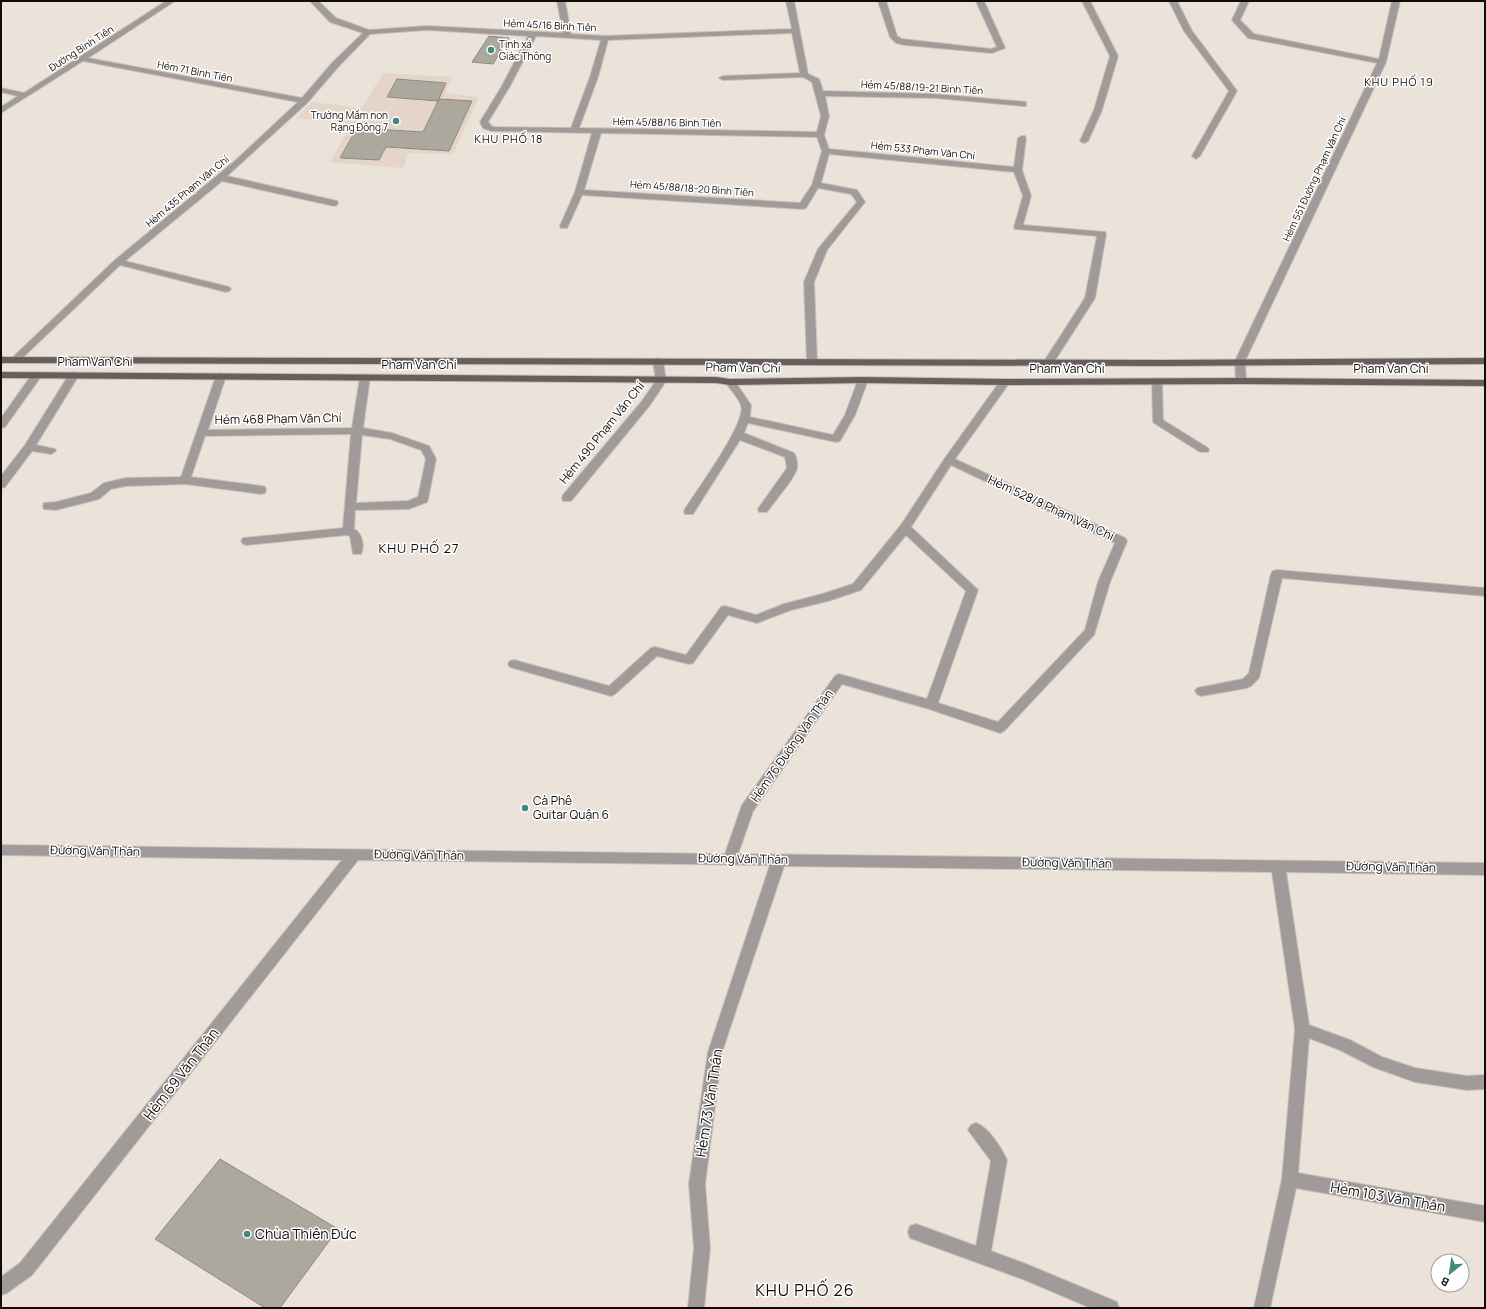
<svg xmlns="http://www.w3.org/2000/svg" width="1486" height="1309" viewBox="0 0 1486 1309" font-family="Manrope,sans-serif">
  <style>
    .built { fill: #e5d5c8 }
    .building { fill: #aca89e; stroke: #908b82 }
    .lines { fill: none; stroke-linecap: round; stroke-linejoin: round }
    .minor-casing { stroke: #c8c0b9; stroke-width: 2 }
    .major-casing { stroke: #c8c0b9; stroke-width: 2 }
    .minor { fill: #a09b99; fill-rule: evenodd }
    .major { fill: #685f5c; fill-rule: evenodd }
    .poi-dot { fill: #44887b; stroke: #fff; stroke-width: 1.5 }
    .labels { text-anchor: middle; stroke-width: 3; stroke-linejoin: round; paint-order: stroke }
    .far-street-label { font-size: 10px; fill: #0f0c0a; stroke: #fff }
    .far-poi-label { font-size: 10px; fill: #0f0c0a; stroke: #fff; text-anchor: start }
    .far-neighbourhood-label { font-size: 11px; letter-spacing: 1px; fill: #0f0c0a; stroke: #fff }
    .street-label { font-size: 12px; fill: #0f0c0a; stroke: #fff }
    .poi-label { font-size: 12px; fill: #0f0c0a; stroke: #fff; text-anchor: start }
    .neighbourhood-label { font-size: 13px; letter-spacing: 1px; fill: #0f0c0a; stroke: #fff }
    .near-street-label { font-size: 14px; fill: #0f0c0a; stroke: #fff }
    .near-poi-label { font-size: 14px; fill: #0f0c0a; stroke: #fff; text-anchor: start }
    .near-neighbourhood-label { font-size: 16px; letter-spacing: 1px; fill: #0f0c0a; stroke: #fff }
  </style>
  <rect width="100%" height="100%" fill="#ebe2da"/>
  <path class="built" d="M383,73L452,77L445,93L479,97L453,154L409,153L403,168L330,162L351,125L296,118L312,102L362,108Z"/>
  <path class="building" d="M489,36L509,38L493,64L472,62Z
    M397,79L446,83L438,101L387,97Z
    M439,99L472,101L449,151L386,147L379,160L340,158L357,128L423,132Z
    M220,1159L338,1229L280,1308H265L155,1239Z"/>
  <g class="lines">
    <g class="minor-casing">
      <path id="minor" d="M166,1H175L88,58L302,98L332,63L363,33L330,22L310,1H318L336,18L369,30L427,26L563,33L557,1H565L571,34L605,36L792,29L786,1H794L808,74L819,79L823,91L935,94L1026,102V106H1023L935,98L825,96L829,116L824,135L829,149L1014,167L1018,138L1022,136H1025L1026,138L1022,170L1031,196L1023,225L1105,232L1106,234L1095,298L1052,365H1044L1043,363L1085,298L1097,236L1015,229L1014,227L1023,196L1014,172L829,154L821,183L857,190L865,202L827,250L814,282L817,362L812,365L809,364L807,362L804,282L818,249L857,202L851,194L818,188L806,208L803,209L582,195L568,226L567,228H561L560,226L575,192L592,133L491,131L483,128L480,122L502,86L528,36L427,30L370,34L338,67L307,103L227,176L337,201L338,203L337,205L334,206L222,181L125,261L229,287L231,289L229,291L226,292L120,265L18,362H12L10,360L12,358L115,260L236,160L298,102L83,61L1,113V107L18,96L1,92V88L24,93ZM792,33L800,73L723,76L719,78L723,80L803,77L812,82L821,116L817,132L579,128L598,77L608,40ZM536,36L601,40L590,77L571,128L493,127L488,122L510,86ZM601,133L817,137L822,151L812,185L800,203L584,190Z
        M878,1H886L897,36L902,39L991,49L997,47L976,1H984L1005,48L992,53L905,45L896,43L890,37Z
        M1082,1H1090L1118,56L1102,110L1088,141L1084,143L1080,141L1094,110L1110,56Z
        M1169,1H1177L1192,31L1237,91L1200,156L1196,159L1192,156L1229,91L1184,31Z
        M1241,1H1249L1240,20L1254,34L1379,59L1392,1H1400L1386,62L1245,361L1246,381L1241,384L1236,381L1235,361L1377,63L1248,38L1232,20Z
        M658,358L663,361L666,381L650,405L571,501H563L562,498L563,495L642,401L656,381L653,361Z
        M37,372L42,375L5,427L1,428V418L33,373Z
        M74,372L79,375L36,445L55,449L56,451L51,454L32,451L5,487L1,488V476L25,445L70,373Z
        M221,373L226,376L208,430L352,428L360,377L361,375H369L370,377L363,428L392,433L429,446L436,459L428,499L427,502L409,509L355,510L354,529C362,533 365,546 361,554H353L350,536L347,535L247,545L243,544L241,541L243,538L343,528L351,434L205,436L191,477L261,486L265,487L266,490L265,493L261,494L185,484L126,486L111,489L99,499L56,510L44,509L43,506L44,503L56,502L91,493L104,483L126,478L181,477L216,376ZM362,435L390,439L421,450L426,459L418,497L408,501L356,503Z
        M863,377L868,380L855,415L840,441L836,442L748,423L744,433L794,453C796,456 798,464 797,468C796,477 773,503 767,512H759L758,509L787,468L785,457L740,440L693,514H685L684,511C695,492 747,424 741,405C738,397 730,389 725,382L726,380H734L751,405L750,417L833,435L845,415L858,380Z
        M1157,378L1162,381L1163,420L1208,448L1209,450L1208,452H1200L1154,423L1153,421L1152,381Z
        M1005,379L1010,382L955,459L1125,538L1127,541L1110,582L1094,635L1004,731L1000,733L929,709L842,684L753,811L738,854L1485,863V875L1286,872L1309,1025L1350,1040L1382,1057L1415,1068L1467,1076L1485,1075V1089L1467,1090L1415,1082L1373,1067L1340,1050L1309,1038L1298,1173L1485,1206V1222L1296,1188L1270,1308H1254L1282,1179L1295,1029L1272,872L784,866L722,1052L705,1184L710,1248L704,1308H688L694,1248L689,1184L708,1052L770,865L358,860L32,1275L7,1293L1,1295V1277L20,1263L342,860L1,855V845L725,854L742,805L835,676L839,674L927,699L966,591L906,535L861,590L828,601L791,610L757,623L728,615L693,663L689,664L657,656L615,694L611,696L510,667L508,664L510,661L514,660L609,686L651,648L655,647L686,655L721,607L725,606L756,615L784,604L822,594L853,584L901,525L945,458L1001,380ZM951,465L1115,543L1098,582L1085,630L998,722L938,703L978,590L911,527Z
        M1277,570L1485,588V596L1282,578L1259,678L1251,686L1247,688L1201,696L1197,694L1195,691L1197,688L1243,679L1249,673L1271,574L1273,571Z
        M976,1123C989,1128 1001,1147 1007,1160L991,1251L1026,1264L1117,1302L1119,1308H1091L1025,1280L910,1238L908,1232L910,1226L916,1224L976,1246L991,1161L968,1130L971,1125Z"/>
    </g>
    <g class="major-casing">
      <path id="major" d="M1,357L1163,360L1485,358V364L1163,366L1,363Z
        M1,372L716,377L730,379L863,377L1005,379L1241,378L1485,380V386L1241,384L1005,385L863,383L730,385L716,383L1,378Z"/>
    </g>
    <use href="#minor" class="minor"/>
    <use href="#major" class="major"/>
  </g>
  <g class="poi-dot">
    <circle cx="491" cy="50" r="4"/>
    <circle cx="396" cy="121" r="4"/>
    <circle cx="525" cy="808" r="4"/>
    <circle cx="247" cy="1234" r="4"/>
  </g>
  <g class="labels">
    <g class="far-street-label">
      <text transform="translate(550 25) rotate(3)" y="4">Hẻm 45/16 Bình Tiên</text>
      <text transform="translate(81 48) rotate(-33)" y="4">Đường Bình Tiên</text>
      <text transform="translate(195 71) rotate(11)" y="4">Hẻm 71 Bình Tiên</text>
      <text transform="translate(922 87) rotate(3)" y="4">Hẻm 45/88/19-21 Bình Tiên</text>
      <text transform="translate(667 122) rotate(1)" y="4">Hẻm 45/88/16 Bình Tiên</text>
      <text transform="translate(923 150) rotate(6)" y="4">Hẻm 533 Phạm Văn Chí</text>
      <text transform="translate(1314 179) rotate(-65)" y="4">Hẻm 551 Đường Phạm Văn Chí</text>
      <text transform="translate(692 188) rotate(4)" y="4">Hẻm 45/88/18-20 Bình Tiên</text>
      <text transform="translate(187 191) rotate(-40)" y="4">Hẻm 435 Phạm Văn Chí</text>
    </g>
    <g class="far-poi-label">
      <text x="499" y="48">Tịnh xá<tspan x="499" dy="12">Giác Thông</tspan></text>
      <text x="388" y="119" text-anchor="end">Trường Mầm non<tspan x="388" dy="12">Rạng Đông 7</tspan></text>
    </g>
    <g class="far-neighbourhood-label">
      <text x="1399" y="86">KHU PHỐ 19</text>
      <text x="509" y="143">KHU PHỐ 18</text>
    </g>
    <g class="street-label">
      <text x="95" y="366">Pham Van Chi</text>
      <text x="419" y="369">Pham Van Chi</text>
      <text transform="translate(743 368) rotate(1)" y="4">Pham Van Chi</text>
      <text x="1067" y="373">Pham Van Chi</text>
      <text x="1391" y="373">Pham Van Chi</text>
      <text transform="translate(278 419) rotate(-1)" y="4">Hẻm 468 Phạm Văn Chí</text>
      <text transform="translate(602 433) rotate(-51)" y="4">Hẻm 490 Phạm Văn Chí</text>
      <text transform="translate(1051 508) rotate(25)" y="4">Hẻm 528/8 Phạm Văn Chí</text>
      <text transform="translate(792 746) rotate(-55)" y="4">Hẻm 76 Đường Văn Thân</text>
      <text transform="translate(95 851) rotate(1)" y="4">Đường Văn Thân</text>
      <text transform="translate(419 855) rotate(1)" y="4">Đường Văn Thân</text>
      <text transform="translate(743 859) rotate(1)" y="4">Đường Văn Thân</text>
      <text transform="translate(1067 863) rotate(1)" y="4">Đường Văn Thân</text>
      <text transform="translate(1391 867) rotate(1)" y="4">Đường Văn Thân</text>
    </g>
    <g class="poi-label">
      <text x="533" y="805">Cà Phê<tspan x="533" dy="14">Guitar Quận 6</tspan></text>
    </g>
    <g class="neighbourhood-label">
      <text x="419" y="553">KHU PHỐ 27</text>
    </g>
    <g class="near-street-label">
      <text transform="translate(181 1074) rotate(-52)" y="5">Hẻm 69 Văn Thân</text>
      <text transform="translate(709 1103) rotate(-81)" y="5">Hẻm 73 Văn Thân</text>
      <text transform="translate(1388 1197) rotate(10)" y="5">Hẻm 103 Văn Thân</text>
    </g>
    <g class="near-poi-label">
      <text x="255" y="1239">Chùa Thiên Đức</text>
    </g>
    <g class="near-neighbourhood-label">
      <text x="805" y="1296">KHU PHỐ 26</text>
    </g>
  </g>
  <rect width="1486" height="1309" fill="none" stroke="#0f0c0a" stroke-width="4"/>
  <g transform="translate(1450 1273) rotate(210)"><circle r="19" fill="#ffffff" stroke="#9f9e9d"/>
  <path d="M0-3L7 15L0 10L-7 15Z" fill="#44887b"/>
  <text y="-6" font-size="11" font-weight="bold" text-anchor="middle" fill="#0f0c0a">B</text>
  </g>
</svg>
